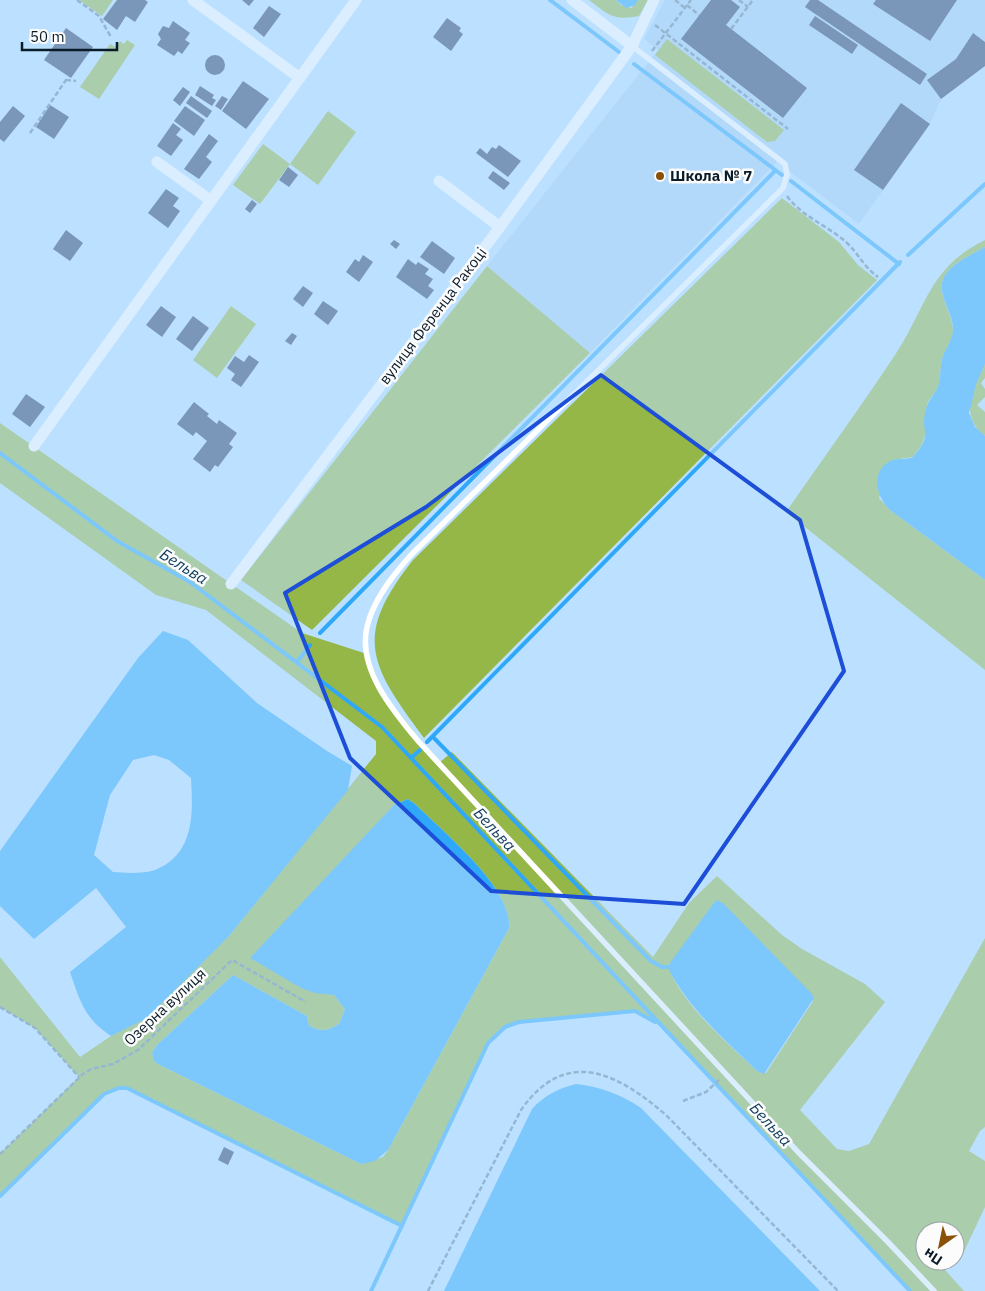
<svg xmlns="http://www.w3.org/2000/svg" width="985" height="1291" viewBox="0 0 985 1291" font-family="'IBM Plex Sans',sans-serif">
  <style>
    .built { fill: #a9d1f4 }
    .green { fill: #95b747; fill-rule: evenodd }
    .water { fill: #30a8f9; fill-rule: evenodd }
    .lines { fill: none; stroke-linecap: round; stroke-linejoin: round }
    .stream { stroke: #30a8f9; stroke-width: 4 }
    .building { fill: #2b3d64 }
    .path { stroke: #69859b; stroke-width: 2.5; stroke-dasharray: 5 2.5; stroke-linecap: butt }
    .service { stroke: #fff; stroke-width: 5.5 }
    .minor { stroke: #fff; stroke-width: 11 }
    .marked { fill: none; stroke: #1d4ed8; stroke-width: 4; stroke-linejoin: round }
    .poi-dot { fill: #895006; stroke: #fcfcfc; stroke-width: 2 }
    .labels { text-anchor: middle; stroke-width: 5; stroke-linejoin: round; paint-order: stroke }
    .poi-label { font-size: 15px; font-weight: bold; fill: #0a1c29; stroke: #fcfcfc; text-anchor: start }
    .street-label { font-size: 15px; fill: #0a1c29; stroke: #fcfcfc }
    .water-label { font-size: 16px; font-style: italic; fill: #0f3d5e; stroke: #fcfcfc }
  </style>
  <rect width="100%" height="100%" fill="#bce0ff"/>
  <path class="built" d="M665,0H985V66L941,99L930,124L859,224L777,162L590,353L487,266L658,50L644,39Z"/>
  <path class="green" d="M79,0H113L102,16Z
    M589,0H616L621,5L631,8L638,0H648L639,16C613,21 609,15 589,0Z
    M667,39L784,130L775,141L767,142L655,55Z
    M127,40L135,45L99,99L80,87L110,44L116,47L120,41L124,44Z
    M328,111L356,132L318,185L290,164L260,204L233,185L263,144L290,164Z
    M782,198L839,242L858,265L877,280L424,738C370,665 352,637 413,560Z
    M985,240V247C972,255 949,264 943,279C937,296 953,313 953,331C953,341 945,349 942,359C940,368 941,380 937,389C934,395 929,398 927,405C922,432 932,434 913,457L893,460L879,498L890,510L985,580V670L786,512C822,460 860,408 895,355C927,307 928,268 985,240Z
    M487,266L590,353L312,630L241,580Z
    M231,306L256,324L217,378L193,360Z
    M985,364V378L981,383L985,389V397L977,405L985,412V436C959,417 972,388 985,364Z
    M0,423L302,633L367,654L384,694L439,763L452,752L653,957L689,903L717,876L782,935L802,949L865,984L885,1002L800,1110L837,1149L849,1151L869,1144L985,938V1127L980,1131L969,1151L985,1161V1207L960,1260L955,1258V1231H925V1244L920,1243L925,1248V1261H937L964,1291H910L662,1028L646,1015L635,1011L519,1022L505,1027L488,1043L402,1226L127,1088L111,1090L104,1094L0,1196V1154L79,1077L35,1028L0,1007V957L80,1057L111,1036L229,936L376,754V741L206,610L156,595L0,483ZM408,799L415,804C442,831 513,888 509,928L388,1150L383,1157L361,1164L158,1064L154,1061L152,1053L157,1045L233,975L307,1016L309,1026C321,1032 328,1031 339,1024L345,1009L334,995L325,993L376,825L394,805ZM716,900L813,1001L766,1073L757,1071C730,1045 680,1003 669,967Z"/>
  <path class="water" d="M616,0H638L635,5L626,8Z
    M985,247V364L976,384L969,413L975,427L985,436V580L890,510C875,496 870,469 893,460C900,458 906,460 913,457C935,431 919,435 926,409C928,401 933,396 937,389C941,380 940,368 942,359C945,349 952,341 953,331C954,313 937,296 943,279C949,264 972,255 985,247Z
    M163,631L188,640L257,703L327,751L352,766L348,790L229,936L147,1018L111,1036C84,1018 80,1001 70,972L126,927L96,888L34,939L0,906V851L138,658ZM154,755L169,760L191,778C193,813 195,854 155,870C143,874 125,873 113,872L94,855L110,795L133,760Z
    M408,799L415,804C442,831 513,888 509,928L388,1150L375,1161L361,1164L158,1064L154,1061L152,1053L157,1045L233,975L307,1016L309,1026C321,1032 328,1031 339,1024L345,1009L334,995L315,993L301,988L250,958L394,805Z
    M716,900L723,903L811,993L814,998L764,1074L757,1071C725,1040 690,1010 669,970L670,963Z
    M576,1084C601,1087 620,1094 641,1108L820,1291H444L532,1109C545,1095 557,1089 576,1084Z"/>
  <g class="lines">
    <path class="stream" d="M550,0L619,52
      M634,64L782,175
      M791,181L899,264
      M908,255L985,184
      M0,453L117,541L190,582L382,727L910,1291
      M320,633L775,171
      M297,662L310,645
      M433,737L651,961L662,967H669
      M427,742L900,262
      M412,757L420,750
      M0,1196L104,1094L119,1088H127L402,1226
      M371,1291L488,1043L505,1027L519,1022L635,1011L655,1022"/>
  </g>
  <path class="building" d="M117,0H145L148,2L135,22L126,16L117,30L103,19Z
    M242,0H254L249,6Z
    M711,0H731L740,7L726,25L807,88L783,118L681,39Z
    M810,0H818L927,74L920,85L805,7Z
    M876,0H957L930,41L873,4Z
    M269,6L281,14L264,37L253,28Z
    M815,16L858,45L852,54L809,25Z
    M447,18L461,28L459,31L463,34L451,51L433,37Z
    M173,21L190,33L185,40L190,43L182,54L178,51L174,56L157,45L161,39L158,34L163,26L169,28Z
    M66,28L93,47L71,78L44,60Z
    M973,33L985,42V66L941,99L927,80L956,59Z
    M205 65a10 10 0 1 1 20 0a10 10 0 1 1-20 0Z
    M243,81L269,99L246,129L222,111Z
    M200,86L214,95L212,98L216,100L212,106L195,95Z
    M183,87L190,92L180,106L173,100Z
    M191,96L212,111L207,118L186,103Z
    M222,96L228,99L221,110L215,106Z
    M901,103L930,124L883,190L854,170Z
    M50,105L69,117L54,139L36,127Z
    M13,106L25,116L4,142L0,139V122Z
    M185,106L205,120L194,136L174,121Z
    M173,123L181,129L176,135L183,140L171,156L157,146Z
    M209,134L218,141L206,157L212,162L199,179L184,169Z
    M499,145L521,161L508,177L476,153L480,148L487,154L492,147L496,149Z
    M288,167L298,175L289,187L279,180Z
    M493,171L510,183L504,190L488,178Z
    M166,189L179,198L173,206L180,211L168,228L148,213Z
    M252,200L257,204L250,213L245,209Z
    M66,230L83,243L70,261L53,249Z
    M394,240L400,244L396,249L390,244Z
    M432,241L455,258L444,274L420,257Z
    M363,255L373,262L359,282L346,272L355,259L359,262Z
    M408,259L416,265L418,262L429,269L425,274L433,279L428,286L434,290L427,299L396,277Z
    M303,286L313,293L303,307L293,299Z
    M323,301L338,311L328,325L314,314Z
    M161,306L176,317L162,337L146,325Z
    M193,316L209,328L192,351L176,339Z
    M292,333L297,336L291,345L285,341Z
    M249,355L259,362L241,387L231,380L235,374L227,368L235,356L244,362Z
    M26,394L45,407L30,427L12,414Z
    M194,402L209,414L207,416L217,424L219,420L237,433L229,444L233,447L218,467L215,465L210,472L193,459L207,441L196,432L193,436L177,424Z
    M224,1147L234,1152L228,1165L218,1160Z"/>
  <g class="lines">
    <path class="path" d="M77,0L99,16L111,37
      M675,0L685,8
      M739,0L748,7
      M687,5L699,15
      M655,25L788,129
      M731,29L753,0
      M652,51L691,0
      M66,80L76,81
      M30,133L68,77
      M787,196C801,216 828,226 846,242C859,254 863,266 878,277
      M0,1007L35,1028L79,1077
      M683,1101L706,1092L720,1079
      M0,1154L83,1074L91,1069L113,1064L138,1050L232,960L306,1002
      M428,1291L521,1110C566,1046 618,1073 667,1116L838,1291"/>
    <path class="service" d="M632,46L785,164L787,174L783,188L411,555C393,575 373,600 367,627C357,669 394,712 419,742L798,1152L888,1242L934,1291"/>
    <path class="minor" d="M193,0L300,78
      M572,0L632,46
      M157,162L210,200
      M439,181L500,227
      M34,446L356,0
      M231,584L500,227L632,46L654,0"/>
  </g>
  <path d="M0 0H985V1291H0ZM601,375L800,520L844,671L684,904L491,891L350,758L285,593L426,507Z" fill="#bce0ff" fill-opacity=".55" fill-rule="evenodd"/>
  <path class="marked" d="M601,375L800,520L844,671L684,904L491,891L350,758L285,593L426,507Z"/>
  <circle class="poi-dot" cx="660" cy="176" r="5"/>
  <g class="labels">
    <g class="poi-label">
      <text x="670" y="181">Школа № 7</text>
    </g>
    <g class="street-label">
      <text transform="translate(433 316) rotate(-53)" y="5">вулиця Ференца Ракоці</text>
      <text transform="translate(165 1007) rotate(-43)" y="5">Озерна вулиця</text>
    </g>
    <g class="water-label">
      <text transform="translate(184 566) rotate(32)" y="6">Бельва</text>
      <text transform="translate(495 829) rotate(47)" y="6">Бельва</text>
      <text transform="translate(771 1124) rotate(47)" y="6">Бельва</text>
    </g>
  </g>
  <g transform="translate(940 1246) rotate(213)"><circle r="24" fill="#fcfcfc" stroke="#9ba2a8"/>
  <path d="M0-4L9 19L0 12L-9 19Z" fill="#895006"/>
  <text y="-8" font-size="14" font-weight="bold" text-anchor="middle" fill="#0a1c29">Пн</text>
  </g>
  <path d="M22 42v8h95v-8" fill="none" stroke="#0a1c29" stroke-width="2.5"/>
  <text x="30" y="42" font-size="15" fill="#0a1c29" stroke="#fcfcfc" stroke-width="4" paint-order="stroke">50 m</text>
</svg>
